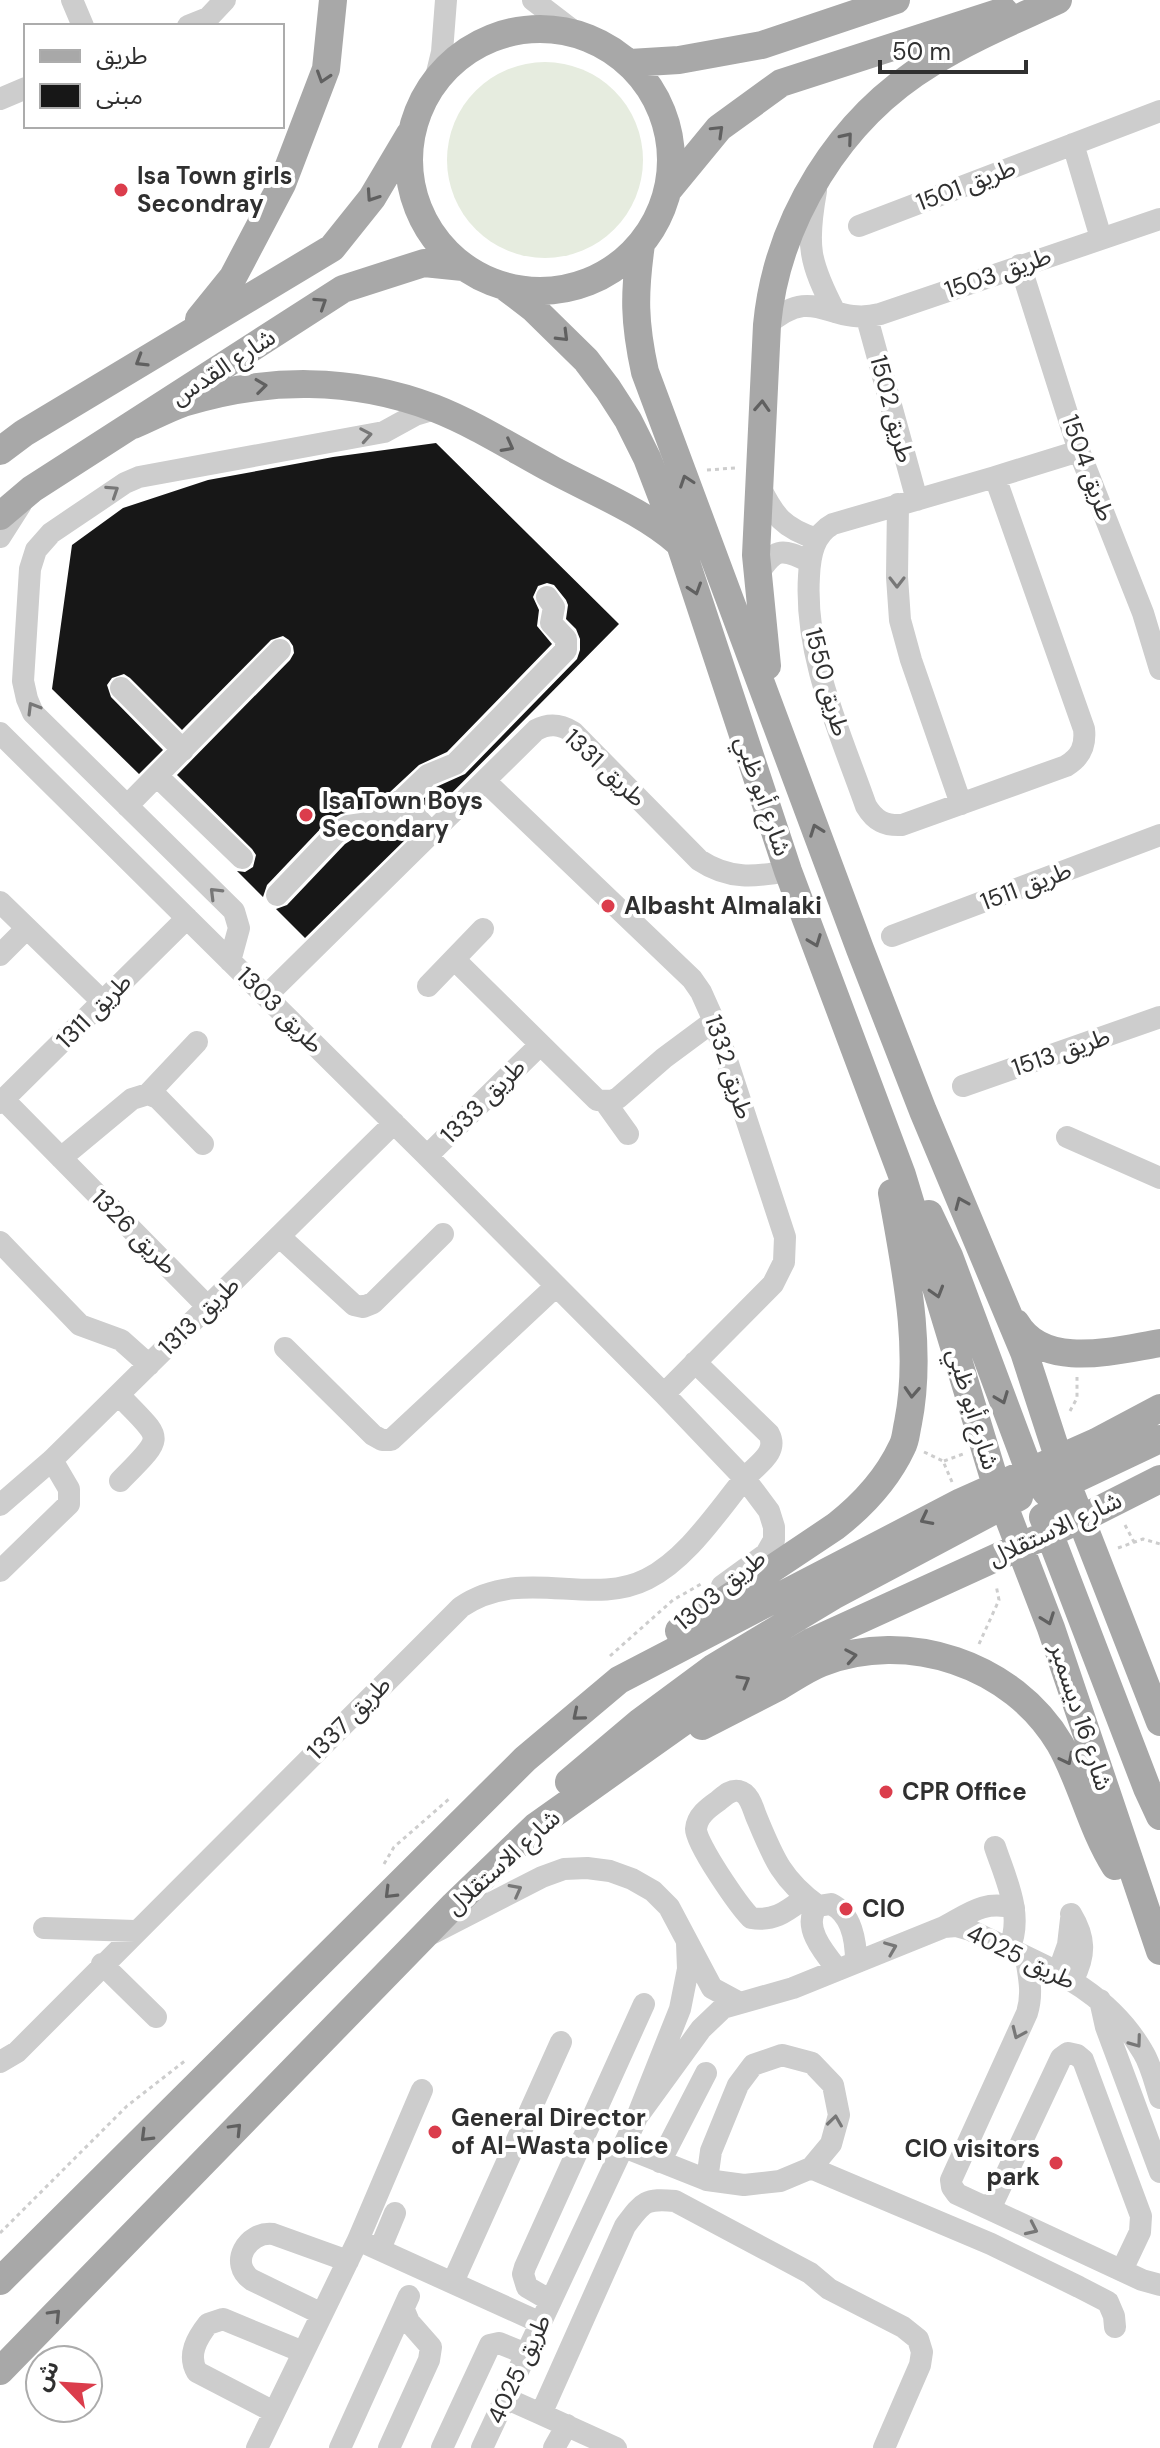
<svg xmlns="http://www.w3.org/2000/svg" width="1160" height="2448" viewBox="0 0 1160 2448" font-family="'DM Sans','Noto Sans Arabic',sans-serif">
  <style>
    .green { fill: #e6ecdf }
    .building { fill: #171717 }
    .lines { fill: none; stroke-linecap: round; stroke-linejoin: round }
    .path { stroke: #cdcdcd; stroke-width: 3; stroke-dasharray: 4 4; stroke-linecap: butt }
    .minor { stroke: #cdcdcd; stroke-width: 22 }
    .major { stroke: #a8a8a8; stroke-width: 28 }
    .oneway { stroke: #606060 }
    .oneway2 { stroke: #777 }
    .poi-dot { fill: #db3d4c; stroke: #fff; stroke-width: 3 }
    .labels { text-anchor: middle; stroke-width: 8; stroke-linejoin: round; paint-order: stroke }
    .poi-label { font-size: 24px; font-weight: bold; fill: #303030; stroke: #fff; text-anchor: start }
    .street-label { font-size: 24px; fill: #303030; stroke: #fff }
  </style>
  <rect width="100%" height="100%" fill="#fff"/>
  <path class="green" d="M447 160a98 98 0 1 1 196 0a98 98 0 1 1-196 0Z"/>
  <path class="building" d="M436,443L619,624L432,813L421,801L436,787L465,774L577,659L580,650V639L576,629L566,619L568,605L566,600L554,585L547,583L538,586L533,597L539,610L537,626L552,644L447,752L419,765L375,806L341,814L326,823L267,885L263,897L237,871L245,872L253,867L256,855L252,849L177,775L290,660L294,653L293,646L289,640L283,636L271,640L182,730L130,678L124,674L112,678L107,685L111,697L163,750L139,774L52,689L72,545L123,508L208,480L333,457Z
    M401,820L412,833L305,938L276,909L287,905L345,844L353,839L388,831Z"/>
  <g class="lines">
    <path class="path" d="M707,470L735,468
      M1070,1411L1077,1398V1377
      M924,1452L943,1461L952,1482
      M944,1461L963,1454
      M1125,1525L1134,1542
      M1118,1548L1143,1539L1160,1544
      M979,1644L999,1600L996,1585
      M610,1656L673,1600L701,1584
      M384,1864L394,1847L449,1799
      M0,2233L127,2106L186,2060"/>
    <path class="minor" d="M72,0L83,26
      M533,0L576,33
      M188,26L208,18L225,0
      M435,81L442,52L446,0
      M0,99L26,88
      M1073,144L1101,238
      M816,191C806,246 809,262 835,312
      M859,226L1160,111
      M1020,265L1079,451L1143,613L1160,669
      M867,318L917,500
      M767,325C816,282 829,327 880,314L1160,219
      M995,477L1084,729C1086,746 1081,757 1066,766L902,825C885,826 875,821 866,806C840,732 804,656 809,576C810,555 814,534 833,524Z
      M995,477L1079,451
      M759,485C774,516 783,528 817,539
      M898,504L897,577L900,620L911,660L961,804
      M0,537L21,504
      M756,577C775,548 780,547 810,562
      M121,688L183,750
      M0,733L427,1156L664,1394L745,1479L769,1511L774,1527V1540L766,1554L722,1586
      M157,776L242,858
      M485,781L692,979L701,992L714,1021L785,1237L784,1262L773,1284L664,1394
      M401,800L431,833
      M127,806L280,650
      M277,895L336,833L348,826L369,823L383,818L428,775L455,764L566,650V639L551,623L554,607L547,597
      M0,902L103,1002
      M892,936L1160,835
      M0,955L27,928
      M454,959L597,1100L612,1101L618,1098L664,1058L714,1021
      M230,961L239,928L234,911L33,713L27,699L23,681L30,569L36,550L51,533L125,483L139,477L384,432L415,415L435,409
      M428,986L483,929
      M266,996L536,730C549,723 560,724 573,732L699,860C729,880 755,877 788,871
      M963,1086L1160,1017
      M148,1094L197,1042
      M4,1100L208,1307
      M605,1102L628,1134
      M0,1103L187,918
      M1067,1137L1160,1178
      M427,1156L540,1045
      M61,1158L132,1099L148,1094L158,1098L203,1144
      M280,1237L354,1305L363,1307L373,1303L443,1234
      M0,1242L80,1325L121,1340L149,1365
      M285,1348L373,1435L382,1440H391L555,1287
      M119,1395C163,1442 167,1433 120,1481
      M0,1505L52,1460L394,1123
      M0,1571L69,1504V1489L52,1460
      M995,1847C1006,1880 1024,1915 1009,1949
      M806,1897C787,1911 775,1922 751,1918C739,1906 696,1844 696,1829C697,1816 708,1808 718,1801C724,1796 731,1789 739,1791C749,1793 753,1808 756,1816C773,1857 781,1879 818,1906
      M1071,1914C1085,1937 1086,1955 1073,1979
      M944,1927C970,1913 984,1900 1014,1908
      M44,1928L135,1931
      M433,1933L542,1877L564,1869L587,1868L610,1871L632,1879L653,1891L669,1907L712,1988L738,2002
      M1026,1958C1029,1977 1033,1994 1027,2013L951,2180L952,2187L957,2194L1142,2280L1160,2285
      M102,1964L156,2017
      M838,1970C825,1954 800,1925 818,1906L831,1904C852,1914 856,1942 856,1962
      M1058,1973L1068,1945L1071,1919
      M1100,2000L1106,2027L1160,2172
      M0,2062L17,2052L461,1607C523,1565 590,1608 647,1579C687,1559 717,1512 745,1478C756,1465 779,1453 769,1434L695,1362
      M637,2117L701,2029L723,2008L793,1988L944,1927L956,1926L970,1930C1036,1963 1104,1984 1143,2052C1151,2065 1155,2083 1160,2098
      M624,2147L707,2180L744,2185L780,2181L811,2168L831,2144L839,2115L833,2085L812,2063L782,2055L753,2065L738,2085L711,2151L707,2180
      M660,2162L706,2073
      M811,2168L991,2244L1079,2287L1108,2302L1114,2316L1115,2327
      M990,2209L1061,2058L1068,2053L1077,2055L1083,2060L1141,2216L1140,2232L1122,2270
      M358,2240L541,2323
      M380,2249L395,2213
      M453,2282L561,2042
      M551,2301L527,2287L523,2274L525,2267L644,2004
      M322,2314L252,2280C228,2264 247,2231 273,2234L348,2261
      M505,2398L541,2414L625,2226C643,2202 645,2198 675,2201L810,2273L829,2289L903,2327L918,2339L922,2352L920,2365L884,2448
      M274,2412L197,2372C187,2355 197,2338 208,2324L223,2319L303,2352
      M541,2414L616,2448
      M257,2448L358,2240L422,2090
      M340,2448L409,2296
      M389,2448L429,2360L431,2347L409,2322L404,2310
      M442,2448L490,2345L499,2343L526,2354
      M482,2448L637,2117L680,2009L688,1969L687,1943
      M554,2448L567,2425"/>
    <path class="major" d="M409 160a131 131 0 1 1 262 0a131 131 0 1 1-262 0Z
      M630,63L679,60L762,45L896,0
      M668,190L719,128L781,83L1004,11
      M641,244C634,294 634,322 645,372L860,949L923,1111L1024,1352L1066,1481L1160,1722
      M504,286L533,308L586,360L608,389L628,420L647,458L680,544L788,871L902,1175L996,1485L1051,1628L1160,1951
      M199,319L233,277L282,184L326,69L333,0
      M133,425C150,418 166,409 183,403C266,377 353,377 434,408C475,424 514,449 553,470C594,492 644,512 679,543
      M0,451L24,433L332,248L372,198L410,134
      M0,516L32,489L343,289L424,263L463,267
      M767,666L756,555L767,325C777,220 840,118 931,63C971,38 1015,20 1058,0
      M929,1214L949,1256L1029,1470L1047,1493L1080,1518
      M1016,1323C1044,1371 1116,1350 1160,1343
      M1050,1491L1160,1439
      M1043,1517L1147,1788L1160,1816
      M679,1631L836,1526C864,1504 887,1479 902,1447C906,1440 906,1431 908,1423C923,1348 905,1267 892,1193
      M702,1726C727,1713 753,1700 778,1687C792,1679 806,1669 821,1663C907,1629 1013,1664 1060,1744C1082,1783 1091,1828 1115,1866
      M569,1782L640,1722L713,1668L833,1596L1019,1497
      M0,2281L525,1759L619,1680L961,1502L1096,1442L1160,1408
      M0,2371L454,1905L535,1827L718,1697L811,1642L1081,1519L1160,1479"/>
  </g>
  <defs><path id="oneway-chevron" d="M-2-3.5L2.5 0L-2 3.5" fill="none" stroke-width="1.6" stroke-linecap="round" stroke-linejoin="round" transform="scale(2)"/></defs>
  <g class="oneway">
    <use href="#oneway-chevron" transform="translate(323 77) rotate(108)"/>
    <use href="#oneway-chevron" transform="translate(718 131) rotate(-44)"/>
    <use href="#oneway-chevron" transform="translate(847 138) rotate(-50)"/>
    <use href="#oneway-chevron" transform="translate(372 196) rotate(124)"/>
    <use href="#oneway-chevron" transform="translate(321 303) rotate(-33)"/>
    <use href="#oneway-chevron" transform="translate(563 336) rotate(45)"/>
    <use href="#oneway-chevron" transform="translate(141 361) rotate(149)"/>
    <use href="#oneway-chevron" transform="translate(261 386) rotate(-7)"/>
    <use href="#oneway-chevron" transform="translate(762 406) rotate(-87)"/>
    <use href="#oneway-chevron" transform="translate(508 446) rotate(28)"/>
    <use href="#oneway-chevron" transform="translate(686 481) rotate(-109)"/>
    <use href="#oneway-chevron" transform="translate(695 589) rotate(72)"/>
    <use href="#oneway-chevron" transform="translate(816 830) rotate(-110)"/>
    <use href="#oneway-chevron" transform="translate(815 941) rotate(69)"/>
    <use href="#oneway-chevron" transform="translate(961 1203) rotate(-113)"/>
    <use href="#oneway-chevron" transform="translate(937 1292) rotate(73)"/>
    <use href="#oneway-chevron" transform="translate(912 1392) rotate(93)"/>
    <use href="#oneway-chevron" transform="translate(1002 1398) rotate(69)"/>
    <use href="#oneway-chevron" transform="translate(926 1519) rotate(153)"/>
    <use href="#oneway-chevron" transform="translate(1048 1619) rotate(70)"/>
    <use href="#oneway-chevron" transform="translate(851 1656) rotate(-10)"/>
    <use href="#oneway-chevron" transform="translate(744 1681) rotate(-30)"/>
    <use href="#oneway-chevron" transform="translate(578 1715) rotate(140)"/>
    <use href="#oneway-chevron" transform="translate(1067 1759) rotate(63)"/>
    <use href="#oneway-chevron" transform="translate(390 1893) rotate(135)"/>
    <use href="#oneway-chevron" transform="translate(236 2129) rotate(-46)"/>
    <use href="#oneway-chevron" transform="translate(146 2136) rotate(135)"/>
    <use href="#oneway-chevron" transform="translate(55 2315) rotate(-46)"/>
  </g>
  <g class="oneway2">
    <use href="#oneway-chevron" transform="translate(366 435) rotate(-10)"/>
    <use href="#oneway-chevron" transform="translate(113 491) rotate(-33)"/>
    <use href="#oneway-chevron" transform="translate(897 582) rotate(90)"/>
    <use href="#oneway-chevron" transform="translate(33 708) rotate(-121)"/>
    <use href="#oneway-chevron" transform="translate(215 893) rotate(-135)"/>
    <use href="#oneway-chevron" transform="translate(516 1890) rotate(-28)"/>
    <use href="#oneway-chevron" transform="translate(891 1948) rotate(-22)"/>
    <use href="#oneway-chevron" transform="translate(1018 2033) rotate(114)"/>
    <use href="#oneway-chevron" transform="translate(1136 2042) rotate(54)"/>
    <use href="#oneway-chevron" transform="translate(835 2121) rotate(-82)"/>
    <use href="#oneway-chevron" transform="translate(1032 2229) rotate(25)"/>
  </g>
  <g class="poi-dot">
    <circle cx="121" cy="190" r="8"/>
    <circle cx="306" cy="815" r="8"/>
    <circle cx="608" cy="906" r="8"/>
    <circle cx="886" cy="1792" r="8"/>
    <circle cx="846" cy="1909" r="8"/>
    <circle cx="435" cy="2132" r="8"/>
    <circle cx="1056" cy="2163" r="8"/>
  </g>
  <g class="labels">
    <g class="poi-label">
      <text x="137" y="184">Isa Town girls<tspan x="137" dy="28">Secondray</tspan></text>
      <text x="322" y="809">Isa Town Boys<tspan x="322" dy="28">Secondary</tspan></text>
      <text x="624" y="914">Albasht Almalaki</text>
      <text x="902" y="1800">CPR Office</text>
      <text x="862" y="1917">CIO</text>
      <text x="451" y="2126">General Director<tspan x="451" dy="28">of Al-Wasta police</tspan></text>
      <text x="1040" y="2157" text-anchor="end">CIO visitors<tspan x="1040" dy="28">park</tspan></text>
    </g>
    <g class="street-label">
      <text transform="translate(966 185) rotate(-21)" y="8">طريق 1501</text>
      <text transform="translate(998 273) rotate(-19)" y="8">طريق 1503</text>
      <text transform="translate(223 367) rotate(-33)" y="8">شارع القدس</text>
      <text transform="translate(892 409) rotate(75)" y="8">طريق 1502</text>
      <text transform="translate(1088 468) rotate(70)" y="8">طريق 1504</text>
      <text transform="translate(827 682) rotate(75)" y="8">طريق 1550</text>
      <text transform="translate(605 768) rotate(43)" y="8">طريق 1331</text>
      <text transform="translate(763 796) rotate(71)" y="8">شارع أبو ظبي</text>
      <text transform="translate(1026 886) rotate(-21)" y="8">طريق 1511</text>
      <text transform="translate(280 1010) rotate(45)" y="8">طريق 1303</text>
      <text transform="translate(94 1011) rotate(-45)" y="8">طريق 1311</text>
      <text transform="translate(1061 1052) rotate(-19)" y="8">طريق 1513</text>
      <text transform="translate(729 1067) rotate(72)" y="8">طريق 1332</text>
      <text transform="translate(483 1101) rotate(-45)" y="8">طريق 1333</text>
      <text transform="translate(134 1232) rotate(45)" y="8">طريق 1326</text>
      <text transform="translate(199 1316) rotate(-44)" y="8">طريق 1313</text>
      <text transform="translate(973 1409) rotate(73)" y="8">شارع أبو ظبي</text>
      <text transform="translate(1055 1529) rotate(-25)" y="8">شارع الاستقلال</text>
      <text transform="translate(720 1590) rotate(-40)" y="8">طريق 1303</text>
      <text transform="translate(1081 1717) rotate(72)" y="8">شارع 16 ديسمبر</text>
      <text transform="translate(349 1718) rotate(-45)" y="8">طريق 1337</text>
      <text transform="translate(503 1862) rotate(-42)" y="8">شارع الاستقلال</text>
      <text transform="translate(1021 1957) rotate(26)" y="8">طريق 4025</text>
      <text transform="translate(519 2369) rotate(-65)" y="8">طريق 4025</text>
    </g>
  </g>
  <rect x="24" y="24" width="260" height="104" fill="#ffffff" stroke="#acacac" stroke-width="2"/>
  <rect x="40" y="50" width="40" height="12" fill="#a8a8a8" stroke="#acacac" stroke-width="2"/>
  <text x="96" y="64" font-size="24" fill="#303030">طريق</text>
  <rect x="40" y="84" width="40" height="24" fill="#171717" stroke="#acacac" stroke-width="2"/>
  <text x="96" y="104" font-size="24" fill="#303030">مبنى</text>
  <g transform="translate(64 2384) rotate(295)"><circle r="38" fill="#ffffff" stroke="#acacac" stroke-width="2"/>
  <path d="M0-6L14 30L0 20L-14 30Z" fill="#db3d4c"/>
  <text y="-12" font-size="22" font-weight="bold" text-anchor="middle" fill="#303030">ش</text>
  </g>
  <path d="M880 60v12h146v-12" fill="none" stroke="#303030" stroke-width="4"/>
  <text x="892" y="60" font-size="24" fill="#303030" stroke="#ffffff" stroke-width="6" paint-order="stroke">50 m</text>
</svg>
